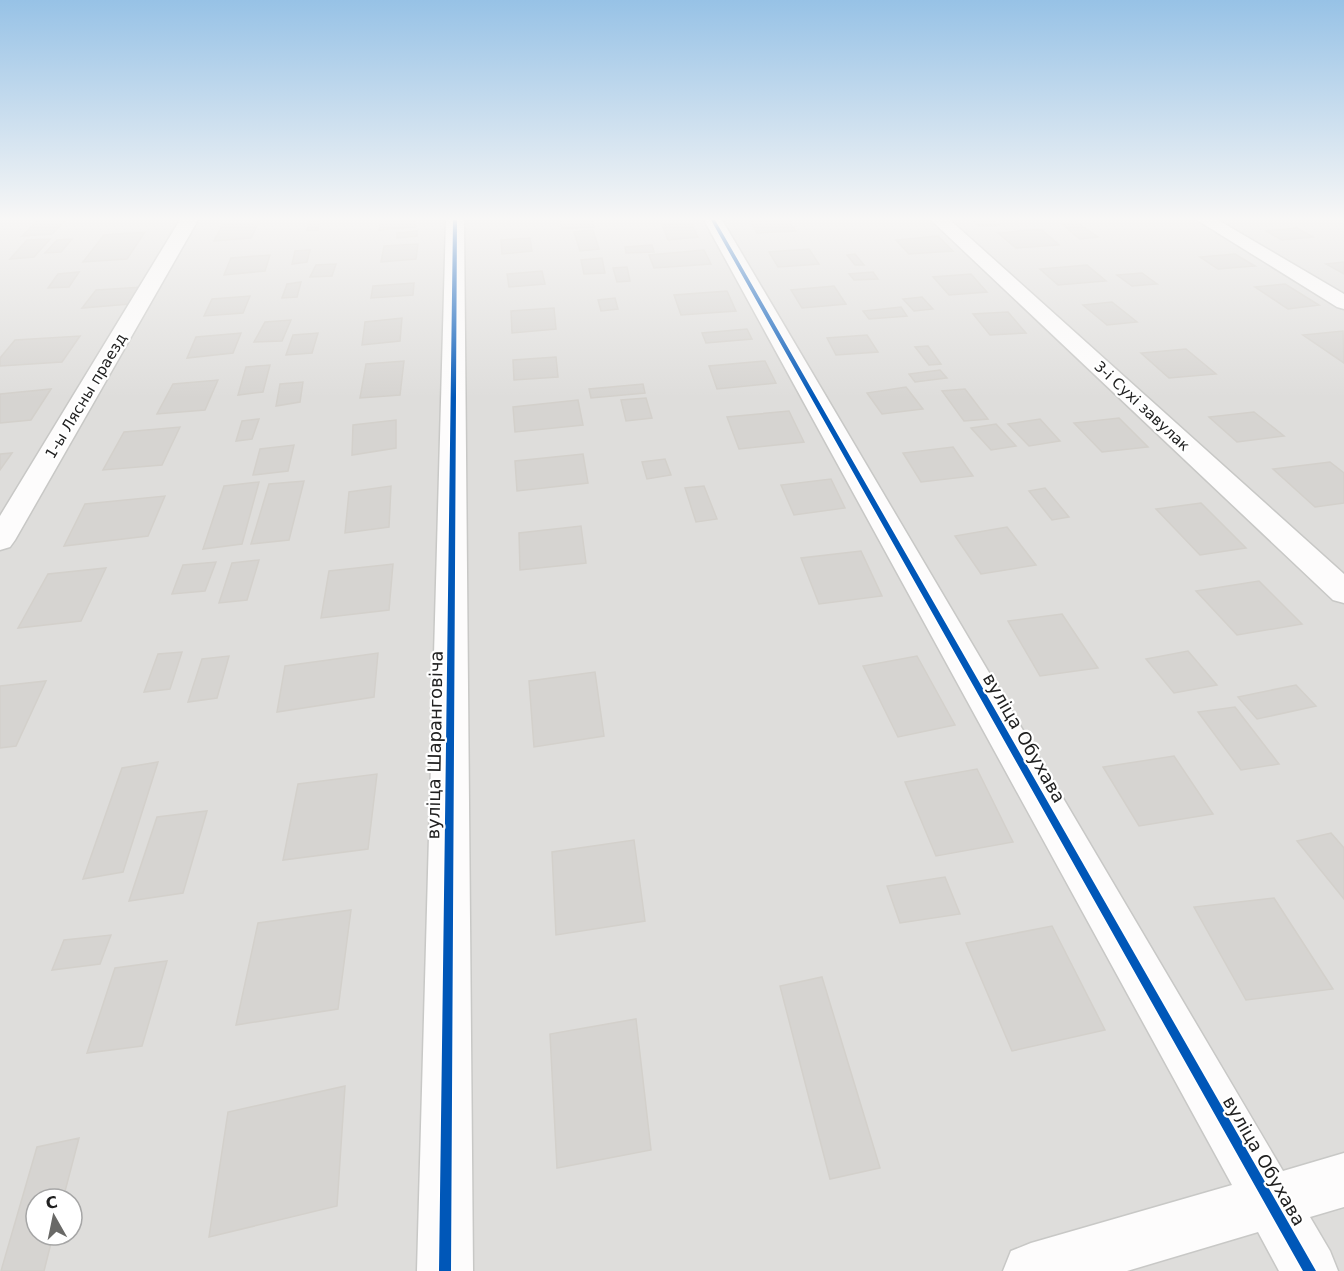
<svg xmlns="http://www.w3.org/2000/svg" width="1344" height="1271" viewBox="0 0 1344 1271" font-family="'DejaVu Sans',sans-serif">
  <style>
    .residential { fill: #dedddb; fill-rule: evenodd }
    .building { fill: #d6d4d1; stroke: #d3d0cb; stroke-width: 1.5 }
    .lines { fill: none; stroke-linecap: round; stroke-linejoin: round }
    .minor-casing { stroke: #c8c8c6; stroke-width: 3 }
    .minor { fill: #fdfcfc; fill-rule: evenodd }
    .cycleway-casing { stroke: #fff; stroke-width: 3 }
    .cycleway { fill: #0057b8; fill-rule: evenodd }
    .labels { text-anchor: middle; stroke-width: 4.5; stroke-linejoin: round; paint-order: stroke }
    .far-street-label { font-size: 15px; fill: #212121; stroke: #fff }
    .street-label { font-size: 18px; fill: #212121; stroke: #fff }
  </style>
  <rect width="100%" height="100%" fill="#efeeea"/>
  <path class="residential" d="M0,220H1344V1271H0ZM36,1199H72V1235H36Z"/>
  <path class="building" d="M38,220H66L52,234L22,236Z
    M381,220H415V227L379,230Z
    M560,220H592L594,227L562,229Z
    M789,220L796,231L757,233L750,221Z
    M993,220L999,225L979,226L973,221Z
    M259,222L251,238L214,241L223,224Z
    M309,222H319L318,230L307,231Z
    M1076,222L1098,237L1080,239L1060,223Z
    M691,223L698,237L668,240L662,225Z
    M1297,228L1313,237L1282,240L1266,231Z
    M1041,229L1059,245L1016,248L998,233Z
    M593,230L599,249L580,251L574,232Z
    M417,231V236L397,238V233Z
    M145,232L127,259L83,262L104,235Z
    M938,236L953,251L909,254L896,240Z
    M530,238L532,251L502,254L501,240Z
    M50,239L34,257L10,259L27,240Z
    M72,239L61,252L45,253L57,240Z
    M418,244L416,259L381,262L384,246Z
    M652,245L654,252L626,253L625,247Z
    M809,249L819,264L778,267L769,252Z
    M310,250L307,262L292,264L295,251Z
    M704,250L711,264L654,268L649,255Z
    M855,254L864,265H855L847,255Z
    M1235,254L1255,266L1218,269L1200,257Z
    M270,255L265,271L224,275L231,258Z
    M602,258L605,273L584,274L581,260Z
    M1344,262V274L1326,264Z
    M336,264L332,276L310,277L316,265Z
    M1087,265L1106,281L1058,285L1040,269Z
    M627,267L630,281L617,282L613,268Z
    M542,271L545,284L509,287L507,274Z
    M79,272L69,287L48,288L58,274Z
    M873,272L878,279L854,280L849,274Z
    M1142,273L1157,284L1132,286L1117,275Z
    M971,274L987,292L949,295L933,277Z
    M301,282L297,297L282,298L287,284Z
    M414,283L413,295L371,298L373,286Z
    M1285,284L1319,305L1288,309L1255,287Z
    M834,286L846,304L802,308L791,290Z
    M142,287L130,304L82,308L96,290Z
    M727,291L736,311L681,315L674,295Z
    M250,296L243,313L204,316L212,299Z
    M922,297L933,309L914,311L903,299Z
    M615,298L618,309L601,311L598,300Z
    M1112,302L1137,322L1107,325L1083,305Z
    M901,307L907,316L869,319L863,311Z
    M554,308L556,329L512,333L511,311Z
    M1008,312L1026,333L990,335L973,314Z
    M402,318L400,341L362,345L365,322Z
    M291,320L282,341L254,342L265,322Z
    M747,329L752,339L706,343L702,333Z
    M1343,331L1344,363L1303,335Z
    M241,333L233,353L187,358L196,337Z
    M318,333L312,353L286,355L293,335Z
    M867,335L878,352L836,355L827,338Z
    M80,336L62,362L0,366V358L15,340Z
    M928,346L941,364L929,365L915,347Z
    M1186,349L1216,374L1169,378L1141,353Z
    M556,357L558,377L514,380L513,360Z
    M404,361L400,395L360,398L366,364Z
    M765,361L776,383L717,389L709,366Z
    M270,365L263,392L238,395L246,367Z
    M940,370L947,378L915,382L909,374Z
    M218,380L205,410L157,414L173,384Z
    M303,382L300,402L276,406L280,384Z
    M643,384L645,393L591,398L589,389Z
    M906,387L923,409L882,414L867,393Z
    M51,389L31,420L0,423V394Z
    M965,389L988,419L964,421L942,391Z
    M646,398L652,418L626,421L621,400Z
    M578,400L583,425L515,432L513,407Z
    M789,411L804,442L739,449L727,417Z
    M1254,412L1284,436L1237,442L1209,417Z
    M1119,418L1148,447L1102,452L1074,423Z
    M259,419L252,439L236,441L242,421Z
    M1040,419L1060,441L1029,446L1008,424Z
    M396,420V448L352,455L353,425Z
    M996,424L1016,446L991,450L971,428Z
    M180,427L162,465L103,470L124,432Z
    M294,445L288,471L253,475L260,449Z
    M953,447L973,476L921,482L903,453Z
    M12,453L0,470V454Z
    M583,454L588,483L517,491L515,461Z
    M665,459L671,475L647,479L642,462Z
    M1330,462L1344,473V503L1315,507L1273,469Z
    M831,479L845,508L794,515L781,485Z
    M304,481L289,540L251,544L269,484Z
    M259,482L242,544L203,549L224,486Z
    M391,486L389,527L345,533L349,492Z
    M704,486L717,519L696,522L685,488Z
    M1045,488L1069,517L1052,520L1029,491Z
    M165,496L148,536L64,546L85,504Z
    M1201,503L1246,548L1200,555L1156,509Z
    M581,526L586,563L520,570L519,533Z
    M1007,527L1036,565L981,574L955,536Z
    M861,551L882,596L819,604L801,558Z
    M259,560L247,600L219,603L232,563Z
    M216,562L205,591L172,594L183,565Z
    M393,564L389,610L321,618L329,571Z
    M106,568L81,621L18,628L48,574Z
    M1259,581L1302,624L1237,635L1196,591Z
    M1062,614L1098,668L1040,676L1008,621Z
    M1188,651L1217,685L1174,693L1146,659Z
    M182,652L170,689L144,692L158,654Z
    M378,653L374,697L277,712L285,666Z
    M229,656L217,698L188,702L202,659Z
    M917,656L955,725L898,737L863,666Z
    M595,672L604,736L534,747L529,681Z
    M46,681L16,746L0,748V686Z
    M1296,685L1316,706L1257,719L1238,697Z
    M1235,707L1279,764L1241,770L1198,712Z
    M1174,756L1213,814L1139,826L1103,767Z
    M158,762L123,872L83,879L122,768Z
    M977,769L1013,842L936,856L905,782Z
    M377,774L368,849L283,860L298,784Z
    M207,811L183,893L129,901L157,817Z
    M1331,833L1344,848V899L1297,841Z
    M634,840L645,921L556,935L552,852Z
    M945,877L960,914L900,923L887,886Z
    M1274,898L1333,989L1246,1000L1194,907Z
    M351,910L338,1009L236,1025L258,923Z
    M1052,926L1105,1030L1012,1051L966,943Z
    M111,935L100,964L52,970L64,940Z
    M167,961L142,1046L87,1053L115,968Z
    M822,977L880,1168L830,1179L780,986Z
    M636,1019L651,1150L557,1168L550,1034Z
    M345,1086L337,1206L209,1237L228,1112Z
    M79,1138L63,1199H36V1235H53L44,1271H1L37,1147Z"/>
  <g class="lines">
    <g class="minor-casing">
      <path id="minor" d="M180,220H198L15,540L10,547L0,550V516Z
        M446,220H464L473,1271H417Z
        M704,220H722L1283,1171L1344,1153V1207L1310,1217L1330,1251L1338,1271H1279L1258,1232L1127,1271H1003L1011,1251L1031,1243L1232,1185Z
        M931,220H950L1344,574V603L1333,600Z
        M1197,220H1218L1344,294V309L1337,307Z"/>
    </g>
    <use href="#minor" class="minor"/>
    <g class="cycleway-casing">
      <path id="cycleway" d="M453,220H457L451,1271H439Z
        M711,220H715L1316,1271H1303Z"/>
    </g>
    <use href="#cycleway" class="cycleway"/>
  </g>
  <linearGradient id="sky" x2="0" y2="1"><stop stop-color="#97c2e6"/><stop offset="0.55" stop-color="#f8f7f6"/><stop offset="1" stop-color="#f8f7f6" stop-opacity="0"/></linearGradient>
  <rect width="1344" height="398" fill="url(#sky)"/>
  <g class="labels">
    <g class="far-street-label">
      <text transform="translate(86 396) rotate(-59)" y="5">1-ы Лясны праезд</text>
      <text transform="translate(1142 406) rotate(43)" y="5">3-і Сухі завулак</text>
    </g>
    <g class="street-label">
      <text transform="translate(1024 738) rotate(60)" y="6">вуліца Обухава</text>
      <text transform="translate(435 745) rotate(-89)" y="6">вуліца Шаранговіча</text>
      <text transform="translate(1264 1161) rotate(60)" y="6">вуліца Обухава</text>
    </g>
  </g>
  <g transform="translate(54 1217) rotate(351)"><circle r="28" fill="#ffffff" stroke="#a6a6a6" stroke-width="1.5"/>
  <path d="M0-4.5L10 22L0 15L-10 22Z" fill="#696967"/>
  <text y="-9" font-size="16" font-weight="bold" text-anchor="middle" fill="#212121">С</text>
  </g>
</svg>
